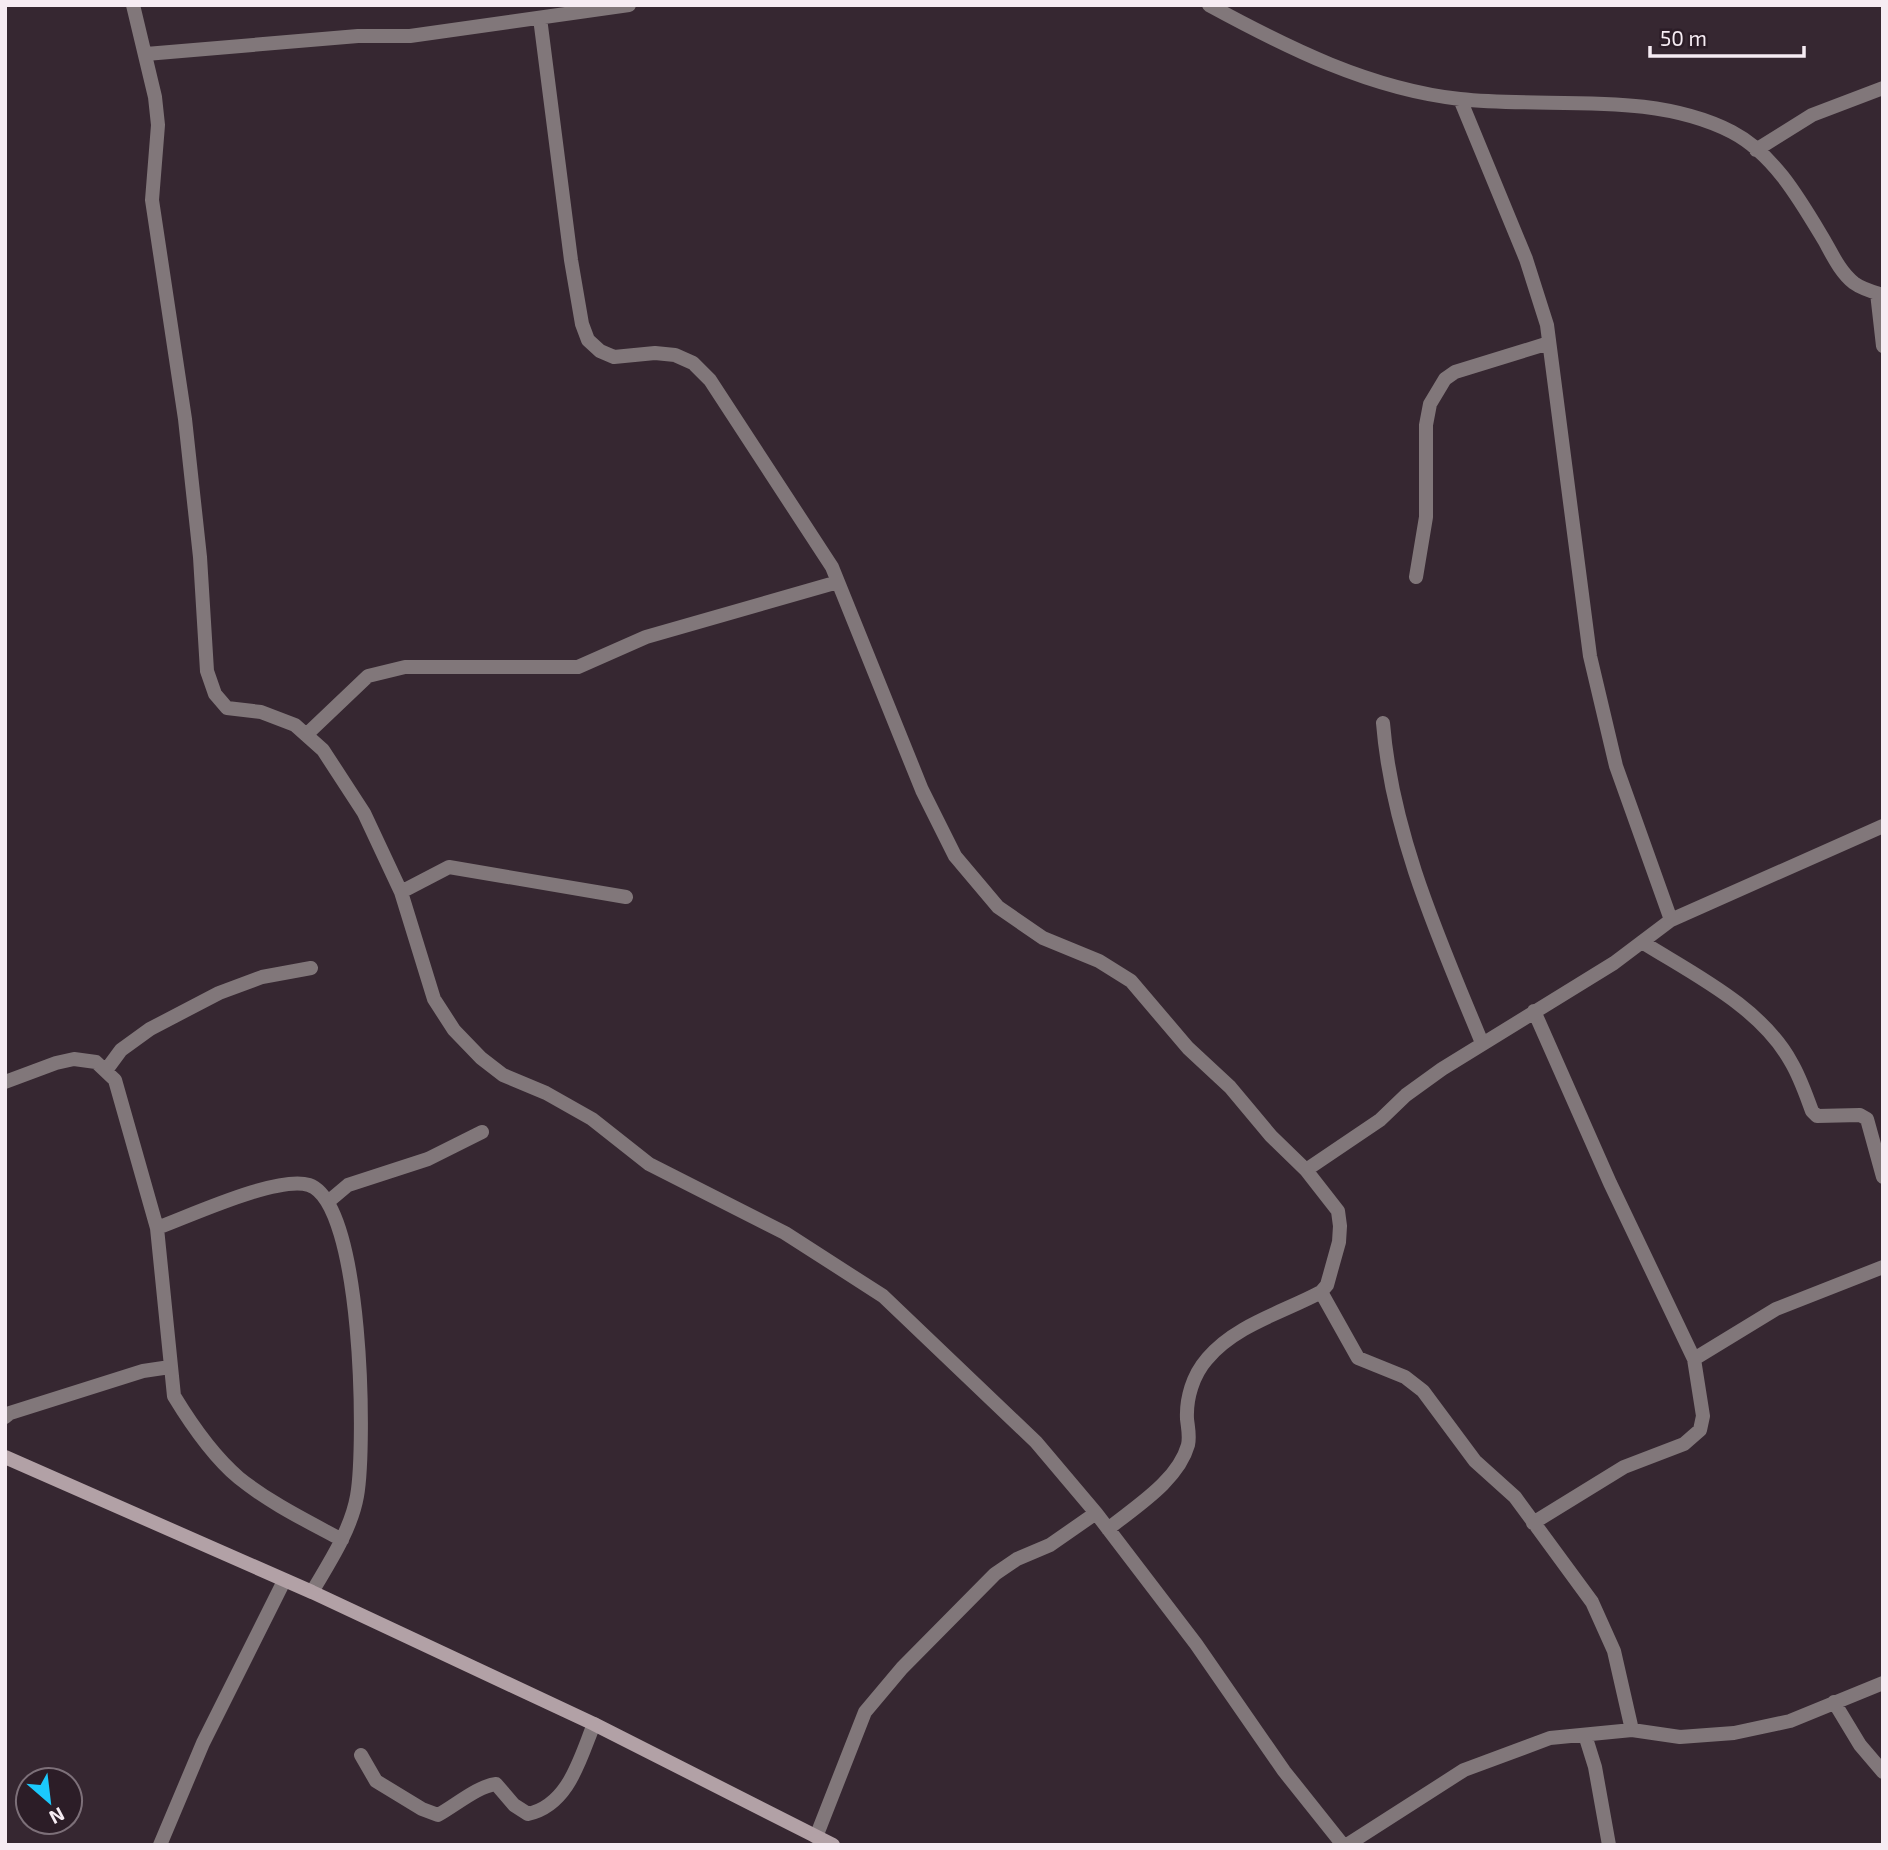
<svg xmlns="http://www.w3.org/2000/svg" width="1888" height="1850" viewBox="0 0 1888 1850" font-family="'Exo 2',sans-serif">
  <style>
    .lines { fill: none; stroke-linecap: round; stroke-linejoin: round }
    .street { stroke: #81777a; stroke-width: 14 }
    .secondary { stroke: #b2a1a6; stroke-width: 14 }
  </style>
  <rect width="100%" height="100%" fill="#362731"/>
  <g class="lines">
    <path class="street" d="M133,5L155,97L158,125L152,200L185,419L200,557L207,671L215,694L227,708L261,712L295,725L323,750L364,813L401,892L434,999L454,1030L481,1058L503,1075L546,1093L592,1119L649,1164L785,1233L883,1296L1036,1442L1096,1513L1196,1644L1284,1771L1343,1845
      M1209,5C1288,48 1370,89 1460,99C1549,109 1650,90 1732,132C1774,154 1800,200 1824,240C1832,254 1840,272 1854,283C1862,289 1873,292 1883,295
      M540,18L571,260L582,324L588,340L600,351L614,357L655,353L675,355L693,363L710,380L832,567L922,790L955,856L998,907L1043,938L1099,961L1131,981L1188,1048L1230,1087L1271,1136L1306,1170L1338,1211L1340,1226L1339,1242L1327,1285L1321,1292C1284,1312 1235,1325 1207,1359C1193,1375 1186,1398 1187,1419C1188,1428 1190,1436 1188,1445C1178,1481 1135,1507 1108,1529
      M146,54L358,36H410L629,5
      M1460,99L1526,259L1547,325L1590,656L1616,766L1671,920
      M1756,150L1812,115L1883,88
      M1877,293L1883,346
      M1416,577L1426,517V425L1430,404L1445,379L1455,372L1549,343
      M1383,723C1392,835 1440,941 1482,1043
      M306,735L368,676L405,667H578L646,637L838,582
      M401,892L449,867L626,897
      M1642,942C1693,974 1761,1007 1791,1062C1800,1077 1806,1095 1812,1111L1817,1116L1860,1115L1867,1119L1883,1177
      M107,1069L121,1050L150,1029L219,993L262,977L311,968
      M5,1082L56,1063L74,1059L96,1062L115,1080L157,1228L174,1396C191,1424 214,1457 239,1478C270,1503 307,1521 342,1540
      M1306,1170L1380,1120L1406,1095L1442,1069L1614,963L1671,920L1883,826
      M329,1201L348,1185L428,1159L482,1132
      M157,1228C190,1216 278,1175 309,1185C363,1203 366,1445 357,1496C351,1530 329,1563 312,1592
      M1321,1292L1358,1358L1405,1377L1423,1391L1475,1461L1515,1497L1592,1602L1614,1651L1632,1730
      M1694,1359L1776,1309L1883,1267
      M5,1417L10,1413L143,1371L170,1367
      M1533,1523L1624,1467L1684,1444L1700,1430L1703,1416L1694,1359L1610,1183L1534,1011
      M1834,1702L1860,1745L1883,1772
      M1585,1735L1595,1767L1609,1845
      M361,1755L376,1781L422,1809L438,1815C456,1805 478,1786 496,1784L514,1805L528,1814C569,1805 580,1758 594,1724
      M816,1837L865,1712L902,1668L995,1574L1017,1559L1050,1545L1096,1513
      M160,1845L203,1743L284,1581
      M1347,1845L1464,1770L1550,1738L1632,1730L1680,1737L1734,1733L1790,1721L1883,1683"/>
    <path class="secondary" d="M5,1457L312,1592L594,1724L833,1845"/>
  </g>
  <rect width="1888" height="1850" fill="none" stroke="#f6ecf3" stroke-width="14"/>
  <g transform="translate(49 1801) rotate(152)"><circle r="33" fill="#2c1d27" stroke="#7d7079" stroke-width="2"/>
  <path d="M0-5L12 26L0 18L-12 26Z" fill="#1bc9fc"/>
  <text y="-10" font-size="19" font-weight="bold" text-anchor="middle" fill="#f6ecf3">N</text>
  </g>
  <path d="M1650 46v10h154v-10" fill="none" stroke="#f6ecf3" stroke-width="3.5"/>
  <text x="1660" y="46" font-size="21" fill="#f6ecf3" stroke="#2c1d27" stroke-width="5" paint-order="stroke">50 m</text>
</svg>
